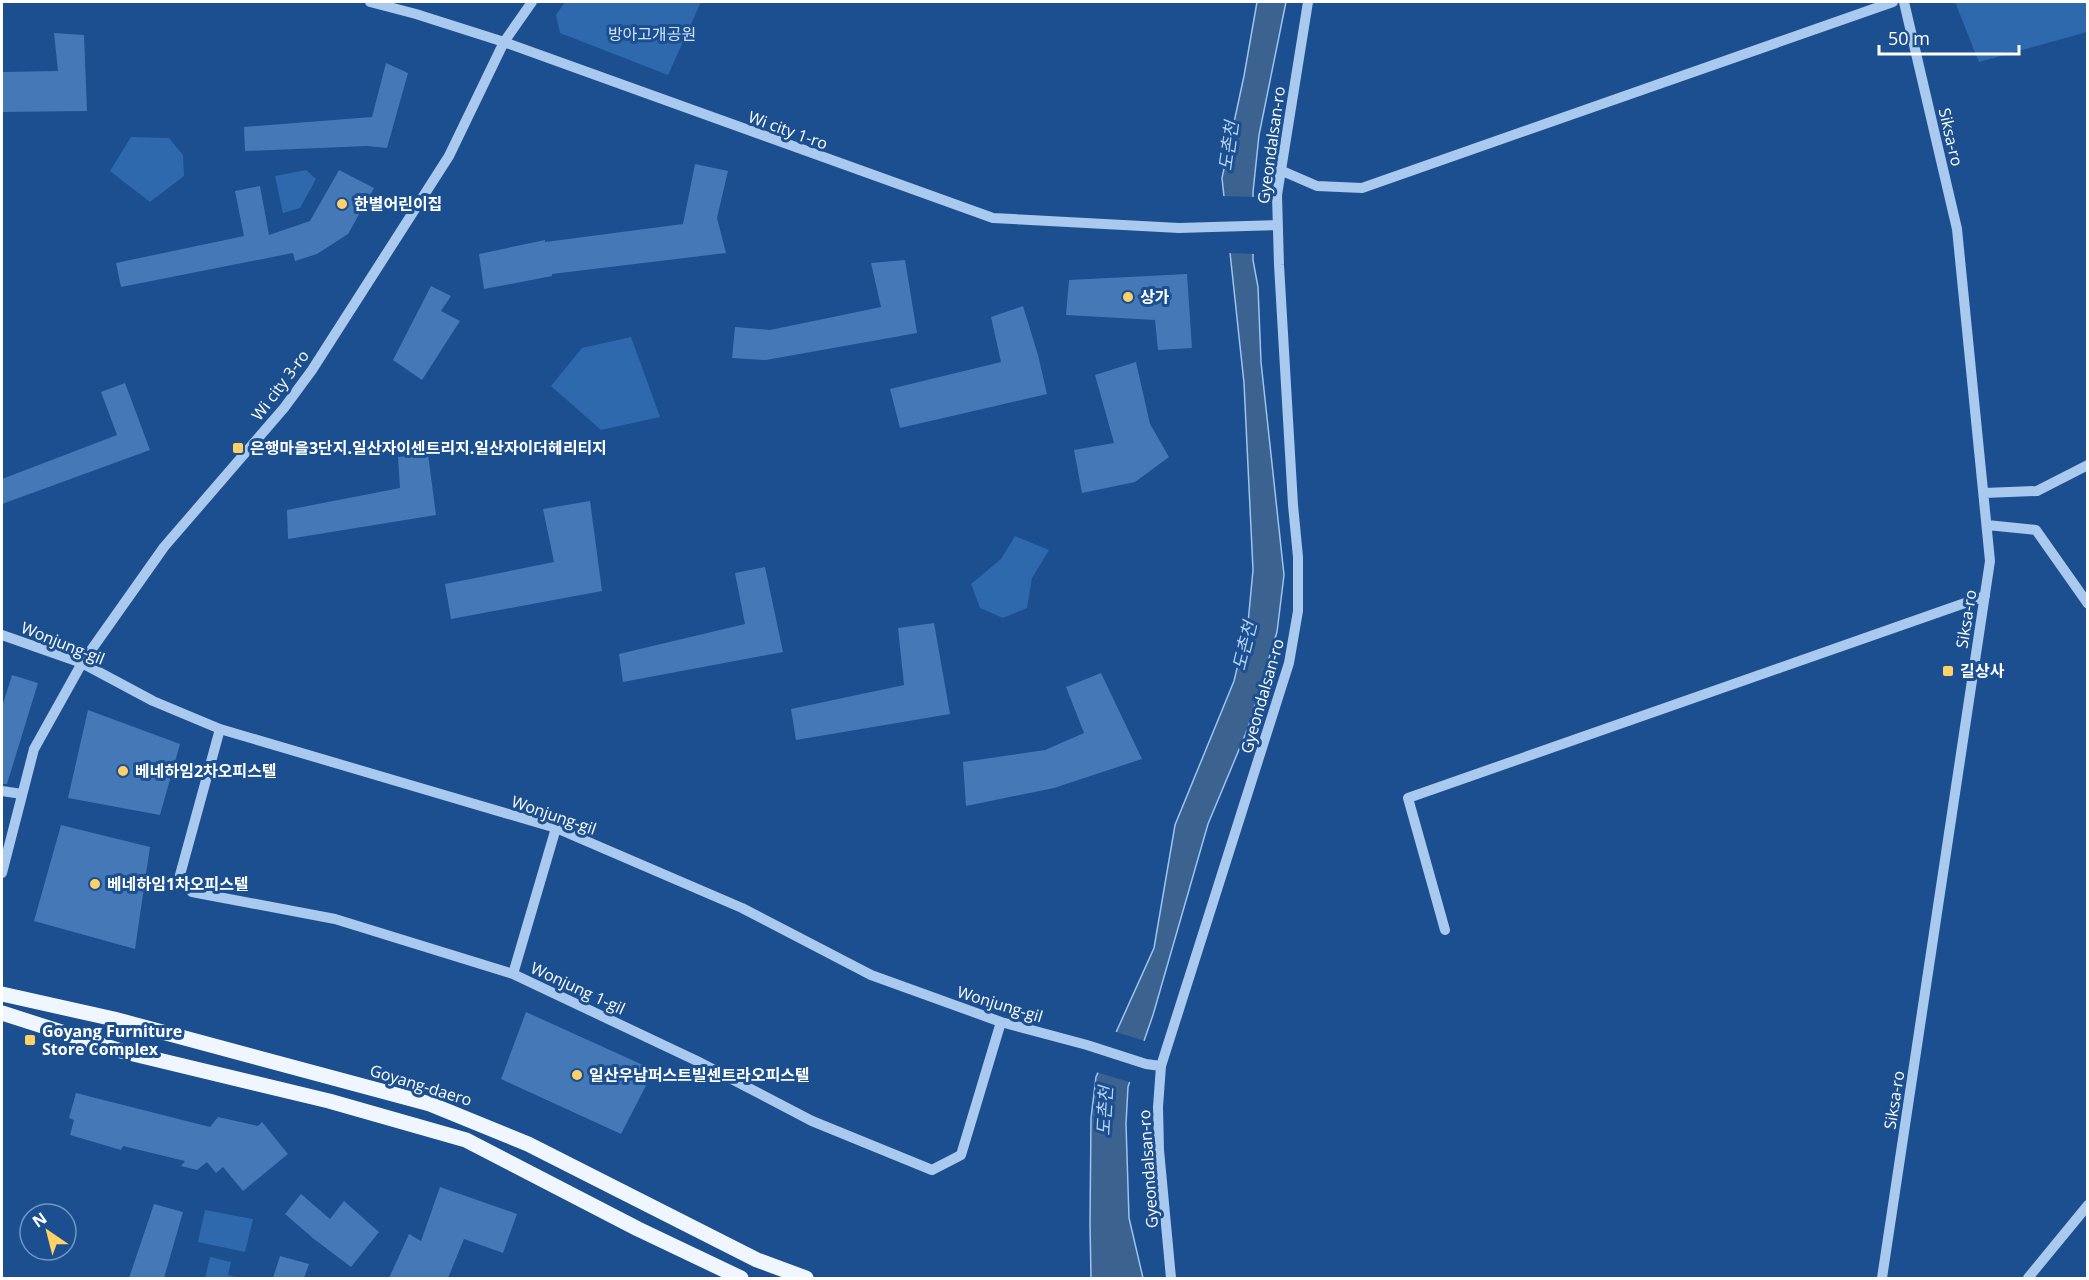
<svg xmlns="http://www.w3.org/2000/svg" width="2089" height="1280" viewBox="0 0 2089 1280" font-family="'Open Sans','Noto Sans KR',sans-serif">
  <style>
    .green { fill: #2e69ad }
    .water { fill: #3c6290; stroke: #9cc4f0; stroke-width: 1.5 }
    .pier { fill: #1b4f8f }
    .building { fill: #4478b7 }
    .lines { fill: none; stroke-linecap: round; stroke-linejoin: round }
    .minor { stroke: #a9c9ee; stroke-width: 10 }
    .major { stroke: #f0f6ff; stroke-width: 15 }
    .poi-dot { fill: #ffd166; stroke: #1b4f8f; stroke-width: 2 }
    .labels { text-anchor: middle; stroke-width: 6; stroke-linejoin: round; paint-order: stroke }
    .park-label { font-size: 16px; fill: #cfe3fa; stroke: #1b4f8f }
    .street-label { font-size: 16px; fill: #fff; stroke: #1b4f8f }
    .poi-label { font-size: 16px; font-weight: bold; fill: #fff; stroke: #1b4f8f; text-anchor: start }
    .water-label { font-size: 18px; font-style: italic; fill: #b5d3f5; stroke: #1b4f8f }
  </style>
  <rect width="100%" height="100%" fill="#1b4f8f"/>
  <path class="green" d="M565,2H701L668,75L560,33L556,15Z
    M1955,2H2087V32L1979,62Z
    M131,137L169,138L183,155L184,176L150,202L110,171Z
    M306,170L316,179L300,208L283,213L275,176Z
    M631,337L660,417L601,430L551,386L582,348Z
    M1015,536L1049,550L1032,578L1027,608L1003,618L980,608L971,584L1001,559Z
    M205,1210L253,1219L245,1252L198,1242Z
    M210,1257L231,1262L228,1275L238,1278H205Z"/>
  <path class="water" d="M1257,2H1286L1259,135L1253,192V260L1258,287L1261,362L1284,575L1277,632L1248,728L1208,824L1153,1015L1128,1087L1126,1124L1129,1218L1143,1278H1091L1090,1223L1091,1118L1096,1077L1154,948L1175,825L1234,681L1248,623L1253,570L1244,383L1222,178L1244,76Z"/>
  <path class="pier" d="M1221,196L1256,197V254L1227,253Z
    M1113,1031L1148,1042L1133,1083L1096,1072Z"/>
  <path class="building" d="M54,33L84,35L87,111L2,112V72L58,71Z
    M386,63L408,73L387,148L367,146L245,151L244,127L372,117Z
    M695,164L728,171L717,218L726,253L552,274V276L484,289L479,254L545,240V242L683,224Z
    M339,170L374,188L348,234L317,254L295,261L293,253L121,287L116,263L244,236L235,191L260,186L269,235L310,221Z
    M905,260L917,333L766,360L732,358L735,327L770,330L881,307L871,263Z
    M1187,274L1192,348L1158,350L1155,320L1066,315L1069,280Z
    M431,286L451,296L441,311L460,321L422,380L393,360Z
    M1023,306L1038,355L1047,394L900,428L890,389L1001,362L991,317Z
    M1136,362L1150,424L1169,457L1135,482L1082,493L1074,450L1114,443L1095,375Z
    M125,383L150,450L2,504V479L117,435L101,392Z
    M428,454L436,515L288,539L287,510L400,488L398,457Z
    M590,501L602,591L451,619L445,584L554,562L543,509Z
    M765,567L783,652L623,682L619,654L745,624L735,573Z
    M934,623L950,714L796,740L791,709L904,685L898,628Z
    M1101,673L1142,759L1054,788L966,806L963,762L1045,750L1084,733L1066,687Z
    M12,675L38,683L7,784H2V707Z
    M88,710L180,744L160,815L68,798Z
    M61,825L150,847L135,949L34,921Z
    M526,1012L654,1070L621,1134L501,1079Z
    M76,1093L210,1127L218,1117L258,1126L262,1122L288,1154L243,1191L223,1167L216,1173L207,1162L197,1170L181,1166L185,1161L123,1146L121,1150L70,1135L74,1120L69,1118Z
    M440,1187L517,1214L503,1253L464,1239L448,1278H389L409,1234L421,1241Z
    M301,1194L330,1219L344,1201L379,1232L351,1267L314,1239L285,1214Z
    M154,1204L183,1212L164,1278H129Z
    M280,1256L309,1264L304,1278H273Z"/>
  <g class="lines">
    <path class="minor" d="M370,2L416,14L504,42L993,218L1179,228L1277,225
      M1280,170L1317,186L1362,188L1893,2
      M1984,493L2037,491L2088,465
      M1987,525L2036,530L2088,604
      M2,635L82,663L153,701L220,729L556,828L742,908L871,975L1001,1022L1087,1045L1146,1064L1161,1066
      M220,729L180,875L192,892L335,919L513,974L697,1061L812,1121L932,1170L961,1155L1001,1022
      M2,791L22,794
      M2,873L34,749L82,663L164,547L284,408L312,370L449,156L504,42L532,2
      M1445,930L1408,798L1985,596
      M513,974L556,828
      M1171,1278L1159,1150L1158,1107L1161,1066L1289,663L1298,611V557L1293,505L1279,265L1277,195L1308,2
      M1882,1278L1990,561L1957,229L1904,2
      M2028,1278L2088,1205"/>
    <path class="major" d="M2,994L114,1019L430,1104L528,1144L757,1260L806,1278
      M2,1013L121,1051L329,1101L466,1140L638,1229L741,1278"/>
  </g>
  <g class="poi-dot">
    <circle cx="342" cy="204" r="6"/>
    <circle cx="1128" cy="297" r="6"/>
    <rect x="232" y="442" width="12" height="12" rx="3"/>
    <rect x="1942" y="665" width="12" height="12" rx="3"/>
    <circle cx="123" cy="771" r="6"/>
    <circle cx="95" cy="884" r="6"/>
    <rect x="24" y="1034" width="12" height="12" rx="3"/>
    <circle cx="577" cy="1075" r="6"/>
  </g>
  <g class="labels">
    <g class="park-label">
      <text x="652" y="40">방아고개공원</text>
    </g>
    <g class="street-label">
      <text transform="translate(788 130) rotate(20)" y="6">Wi city 1-ro</text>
      <text transform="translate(1951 137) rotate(77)" y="6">Siksa-ro</text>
      <text transform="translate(1271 145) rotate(-82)" y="6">Gyeondalsan-ro</text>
      <text transform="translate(280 385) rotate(-53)" y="6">Wi city 3-ro</text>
      <text transform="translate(1966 619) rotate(-81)" y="6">Siksa-ro</text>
      <text transform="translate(63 643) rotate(22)" y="6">Wonjung-gil</text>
      <text transform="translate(1262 696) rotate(-74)" y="6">Gyeondalsan-ro</text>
      <text transform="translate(554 815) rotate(19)" y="6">Wonjung-gil</text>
      <text transform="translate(578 988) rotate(25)" y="6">Wonjung 1-gil</text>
      <text transform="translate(1000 1004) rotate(17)" y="6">Wonjung-gil</text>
      <text transform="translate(421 1085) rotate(17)" y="6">Goyang-daero</text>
      <text transform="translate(1894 1100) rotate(-81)" y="6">Siksa-ro</text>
      <text transform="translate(1148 1169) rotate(-94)" y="6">Gyeondalsan-ro</text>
    </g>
    <g class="poi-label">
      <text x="354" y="210">한별어린이집</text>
      <text x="1140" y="303">상가</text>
      <text x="250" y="454">은행마을3단지.일산자이센트리지.일산자이더헤리티지</text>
      <text x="1960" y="677">길상사</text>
      <text x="135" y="777">베네하임2차오피스텔</text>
      <text x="107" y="890">베네하임1차오피스텔</text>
      <text x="42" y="1037">Goyang Furniture<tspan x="42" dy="18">Store Complex</tspan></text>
      <text x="589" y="1081">일산우남퍼스트빌센트라오피스텔</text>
    </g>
    <g class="water-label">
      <text transform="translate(1229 146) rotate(-82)" y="6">도촌천</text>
      <text transform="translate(1245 646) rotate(-76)" y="6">도촌천</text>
      <text transform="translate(1105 1111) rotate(-87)" y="6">도촌천</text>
    </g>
  </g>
  <rect width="2089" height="1280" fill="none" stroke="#ffffff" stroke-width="6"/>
  <g transform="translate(48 1232) rotate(325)"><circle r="28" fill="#1b4f8f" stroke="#7695bc" stroke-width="1.5"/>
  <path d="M0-4.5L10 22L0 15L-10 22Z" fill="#ffd166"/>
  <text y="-9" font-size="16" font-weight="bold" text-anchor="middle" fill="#ffffff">N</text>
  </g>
  <path d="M1879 45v9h140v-9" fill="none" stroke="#ffffff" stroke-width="3"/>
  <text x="1888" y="45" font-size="18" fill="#ffffff" stroke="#1b4f8f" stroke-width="4.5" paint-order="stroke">50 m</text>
</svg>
